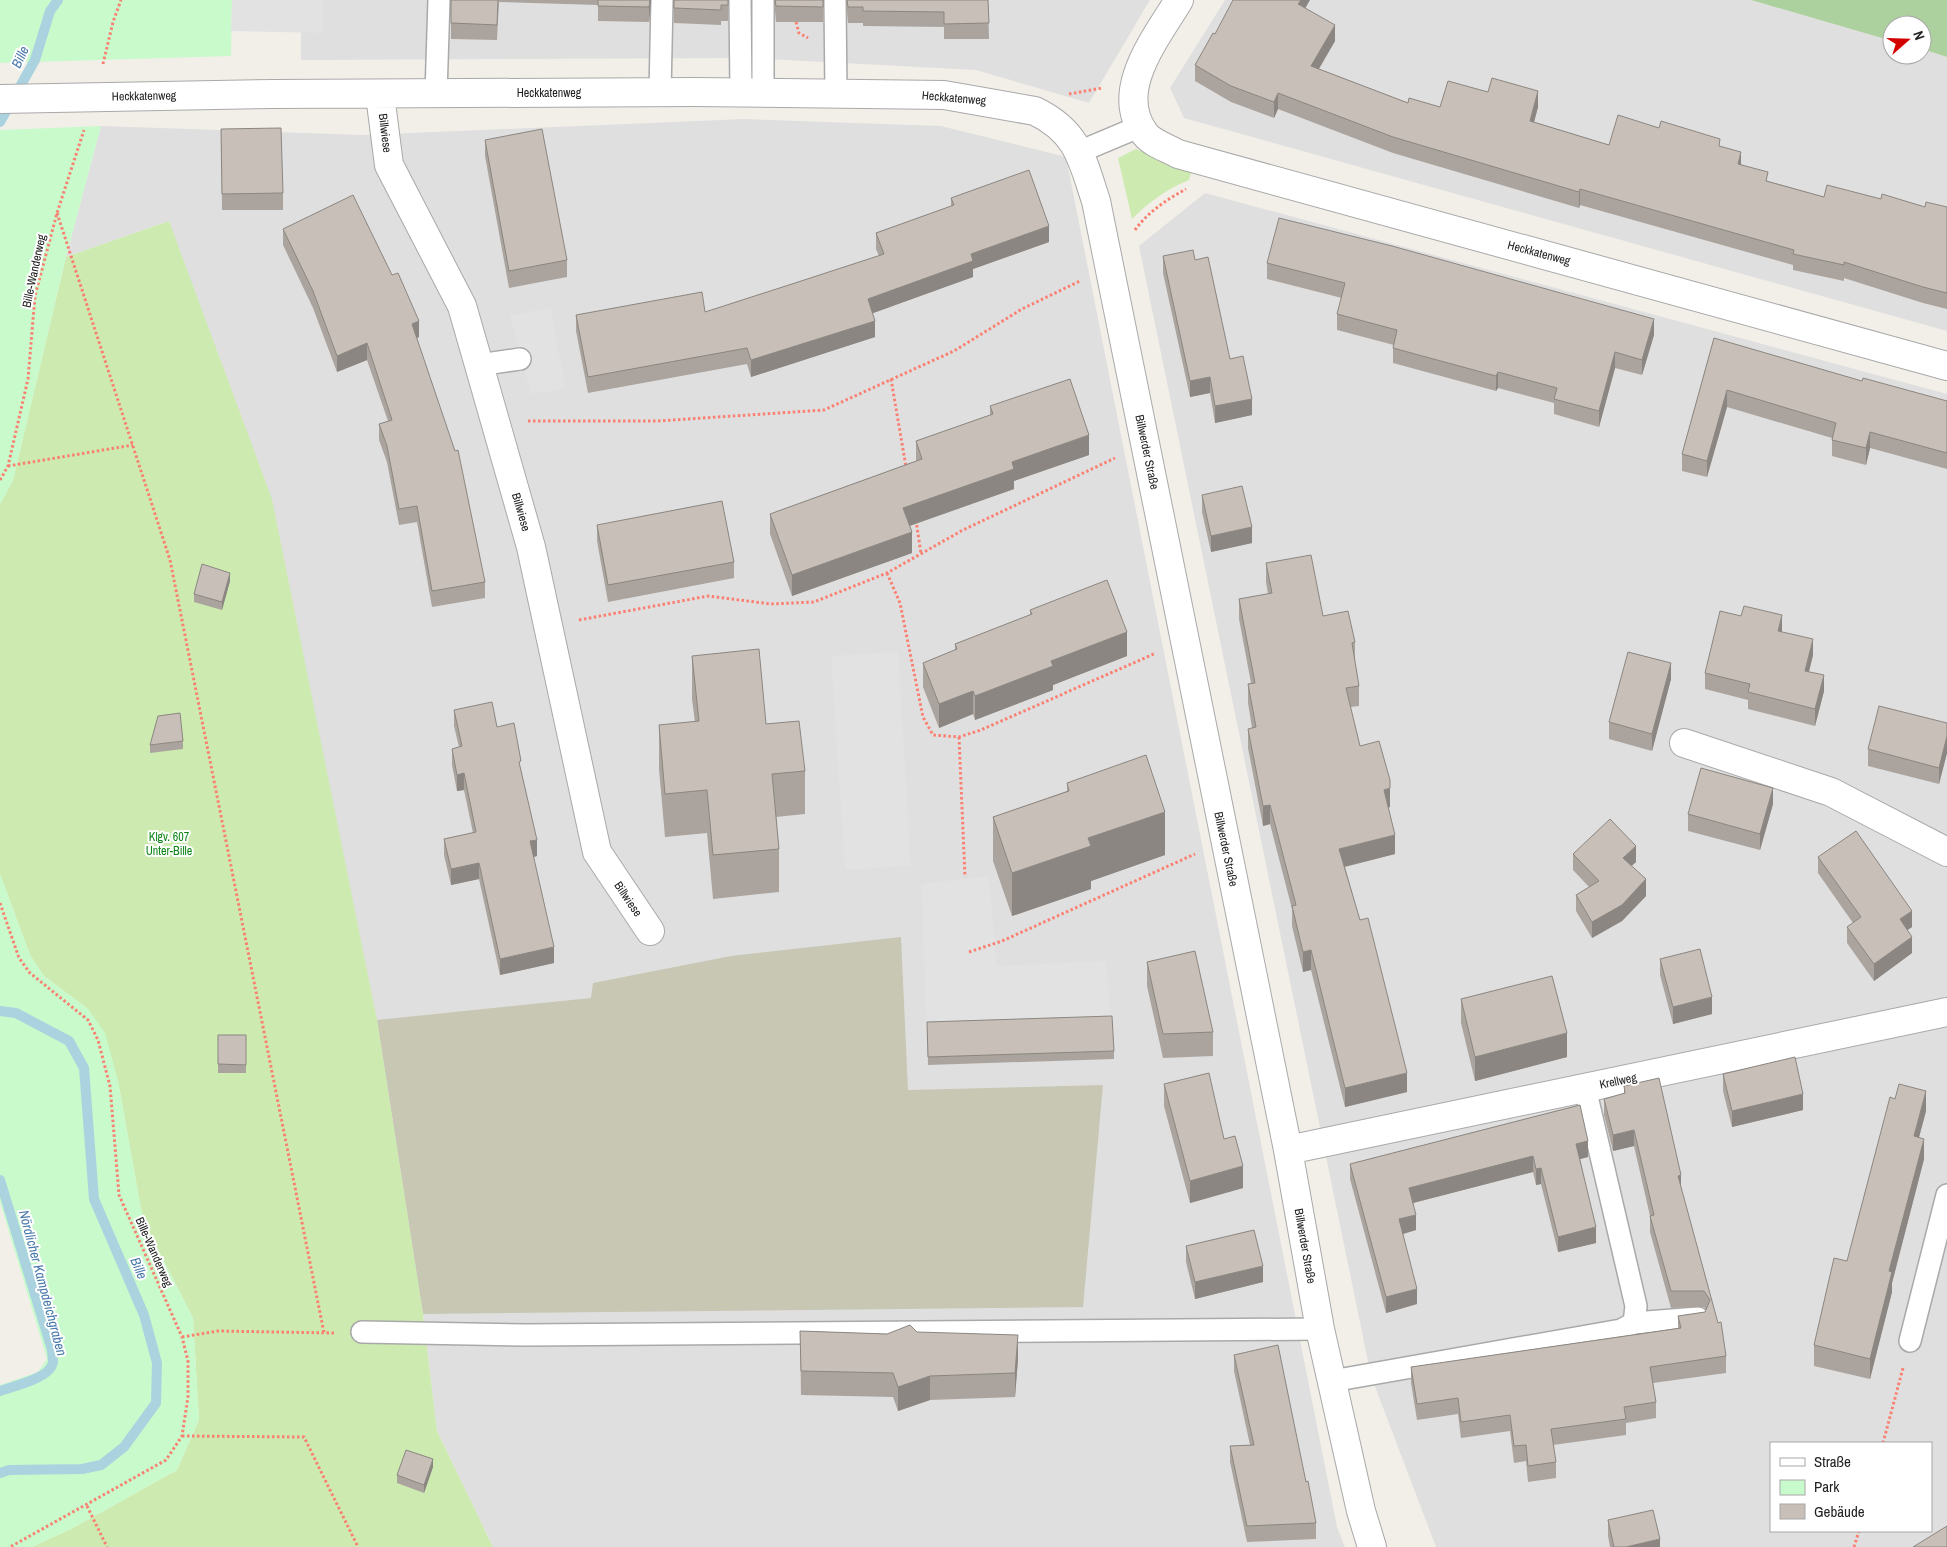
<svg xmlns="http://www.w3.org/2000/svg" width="1947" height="1547" viewBox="0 0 1947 1547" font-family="'Archivo Narrow',sans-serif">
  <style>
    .residential { fill: #e0dfdf; fill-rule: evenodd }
    .construction { fill: #c7c7b4 }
    .grass { fill: #cdebb0 }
    .forest { fill: #add19e }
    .park { fill: #c8facc }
    .parking { fill: #e2e2e2 }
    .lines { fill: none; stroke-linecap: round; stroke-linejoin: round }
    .stream { stroke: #aad3df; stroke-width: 10 }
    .service-casing { stroke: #a9a9a9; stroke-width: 24 }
    .minor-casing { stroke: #a9a9a9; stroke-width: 30 }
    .path { stroke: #fa8072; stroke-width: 3; stroke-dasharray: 2.5 2.5; stroke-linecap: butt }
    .service { stroke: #fff; stroke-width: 21 }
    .minor { stroke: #fff; stroke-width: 28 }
    .wall { fill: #aba49e }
    .shaded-wall { fill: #8b8681 }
    .building { fill: #c7bfb8; stroke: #8b8681 }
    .labels { text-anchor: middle; stroke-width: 4; stroke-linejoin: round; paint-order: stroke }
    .street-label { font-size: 12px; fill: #222; stroke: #fff }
    .park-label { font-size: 12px; fill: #0c8416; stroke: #fff }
    .water-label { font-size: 14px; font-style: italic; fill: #4a7aab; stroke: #fff }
  </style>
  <rect width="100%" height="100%" fill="#f2efe9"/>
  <path class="residential" d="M301,0H1150L1089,103L976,70L749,58L301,60Z
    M1225,0H1751L1892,41V55H1922V49L1947,57V331L1184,118L1170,88Z
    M744,119L941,126L1066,157L1337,1527L1345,1547H493L437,1431L423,1314L169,221L66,257L101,126L362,135Z
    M1205,193L1947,394V1547H1436L1371,1376L1139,246ZM1771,1443H1931V1531H1771Z"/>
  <path class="construction" d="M901,937L908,1090L1103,1085L1083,1307L423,1314L377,1020L591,998L593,983L731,956Z"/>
  <path class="grass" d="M1136,149L1191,173L1189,180C1167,189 1149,202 1132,219L1118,158Z
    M169,221L272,499L377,1020L423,1314L437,1431L493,1547H32L73,1528L177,1470L199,1420L193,1318L143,1220L118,1081L88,1009L44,976L30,955L0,874V504L13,480L66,257Z"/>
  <path class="forest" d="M1751,0H1947V57L1922,49V25H1892V41Z"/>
  <path class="park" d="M0,0H232L231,56L0,63Z
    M101,126L66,257L13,480L0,504V130Z
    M0,874L30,955L44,976L88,1009L105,1033L118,1081L143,1220L193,1318L199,1420L177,1470L73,1528L32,1547H0V1385L38,1372L47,1359L0,1202Z"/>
  <path class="parking" d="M232,0H323L322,33L231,31Z
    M551,307L565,389L531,394L510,316Z
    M898,652L911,866L845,870L831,656Z
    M989,876L997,966L1106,961L1112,1024L927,1030L921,884Z"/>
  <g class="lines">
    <path class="stream" d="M0,122L35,60L50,11L58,0
      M0,1011L16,1013L69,1041L84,1068L94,1199L144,1315L157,1363L156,1403L124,1447L101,1465L82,1469L9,1470L0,1473
      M0,1180L52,1350C52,1353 53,1358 53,1362C51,1378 14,1386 0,1391"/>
    <g class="service-casing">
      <path id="service" d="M740,0L741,93
        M835,0L836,94
        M660,93L662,0
        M763,93V0
        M436,94L439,0
        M1079,152L1141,126
        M479,365L520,359
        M1634,1323L1698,1318
        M362,1332L526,1335L1320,1329
        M1910,1341L1947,1195
        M1332,1381L1621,1330L1634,1323L1636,1306L1585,1088"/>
    </g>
    <g class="minor-casing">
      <path id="minor" d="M1179,0C1157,37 1112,91 1145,134C1153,144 1168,148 1178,154L1947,366
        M380,95L389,165L462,306L479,365L531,547L597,852L650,931
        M0,99L273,94L694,92L944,95L1035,111C1078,132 1082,159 1096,201L1288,1150L1320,1329L1361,1511L1372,1547
        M1684,743L1831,792L1947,852
        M1288,1150L1947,1012"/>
    </g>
    <path class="path" d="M796,22L799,33L808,38
      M103,64L113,22L121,0
      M1069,94L1102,88
      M57,213L170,560L324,1333
      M1135,230C1148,212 1166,200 1186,189
      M891,379L906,467
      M528,421H658L824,410L954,351L1022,309L1080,281
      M8,466L133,445
      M0,480L8,466L28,379L35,296L57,213L84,130
      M916,520L921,554
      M887,573L900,603L923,717L933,735L959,737L981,730L1156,653
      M579,620L708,596L771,604L814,602L887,573L963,530L1115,458
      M959,737L965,877
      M0,903L19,958L30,973L88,1020L98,1040L110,1086L119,1195L182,1337L188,1361V1397L182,1436L166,1460L10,1547
      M969,952L1002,941L1195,854
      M182,1337L218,1331L334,1333
      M182,1436L304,1437L358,1547
      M1883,1443L1903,1368
      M87,1506L107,1547
      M1854,1547L1859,1531"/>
    <use href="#service" class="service"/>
    <use href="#minor" class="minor"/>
  </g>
  <path class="wall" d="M451,0H651L649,22L598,21V5L499,2L497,40L451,39Z
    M673,0H728V21H721V25L674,23Z
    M774,0H824L823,22H776Z
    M846,0H988L989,39H944V27L863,26V23H848Z
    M1305,8L1335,41L1319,69L1408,103L1440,107H1538L1534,122L1609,145L1720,147L1741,164L1768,181L1824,197L1881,199L1925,207H1947V309L1923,303L1844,278V281L1793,270V265L1580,205L1579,208L1393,153L1278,109L1274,118L1231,102L1195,81V65L1215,34Z
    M221,129L283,193V210H222Z
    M485,140L567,260V277L509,288L485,156Z
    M951,198L1049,242L973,269V277L872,313L875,337L751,377L747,364L588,393L576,331V315L705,312L879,256L876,249V233L951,206Z
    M283,229L419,337L417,338L485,582V598L432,607L417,522L399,525L387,462L379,440V424L388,421L367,360L337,372L313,308L283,245Z
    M1163,256L1195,260L1230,359L1252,415L1215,423L1210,393L1190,397L1163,273Z
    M1267,263L1654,335L1642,375L1615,368L1599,427L1554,414V403L1498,388L1496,391L1393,363V348L1394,345L1337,330V314L1342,298L1267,279Z
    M1714,338L1862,381L1947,401V469L1870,448L1866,465L1832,456V438L1727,407L1707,477L1682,471V454Z
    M990,406L1089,455L1014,481V489L910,526L912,553L792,596L770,534V514L916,461V441L990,415Z
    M1202,495L1252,543L1211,552L1202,512Z
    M597,525L734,562V578L608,602L597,541Z
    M1266,563L1323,616L1355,642V662L1359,686V706L1350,707L1360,746L1390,807L1388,808L1395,854L1345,867L1407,1092L1345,1107L1311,970L1303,972L1292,926V909L1270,824L1263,826L1248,748V729L1252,728L1248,703V684L1251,683L1239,619V599L1268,594L1266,582Z
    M230,581L222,610L194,602V594Z
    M1030,610L1127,656L1053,685V690L975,720L973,714L939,728L923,687V663L955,650V644L1030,615Z
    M1741,616L1781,632L1813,655L1809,672L1824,691L1815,726L1748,709V700L1705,689V673Z
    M692,656L766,724L805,771V814L776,817L779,849V892L713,899L707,833L665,837L659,769V725L695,722L692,699Z
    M1671,679L1652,751L1609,739V722Z
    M454,710L497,727L521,770L537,856L533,857L554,963L500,975L479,879L451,885L444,855V839L473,833L464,790L457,791L452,765V749L459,747L454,726Z
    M1947,723V753L1939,784L1868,766V749Z
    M183,741V749L150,753V745Z
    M1067,783L1165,855L1091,881V889L1012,916L993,861V817L1067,791Z
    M1773,804L1760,850L1688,831V814Z
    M1573,854L1636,862L1631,866L1646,896L1622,921L1592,938L1576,911V895L1589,887L1573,870Z
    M1818,857L1912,927L1907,930L1912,953L1874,981L1847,943V927L1853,923L1818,873Z
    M1660,959L1712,1014L1673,1024L1660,975Z
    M1147,962L1213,1032V1056L1163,1058L1147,986Z
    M1461,999L1567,1057L1475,1081L1461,1023Z
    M927,1022L1114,1051V1059L928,1065Z
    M218,1035H246V1073H218Z
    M1723,1074L1803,1110L1732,1127L1723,1091Z
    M1164,1084L1224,1139L1243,1188L1190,1203L1164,1106Z
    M1624,1086L1681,1188L1726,1356V1373L1653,1383L1656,1402V1418L1626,1423V1435L1553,1445L1556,1462V1478L1528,1482L1526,1461L1514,1463L1510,1431L1461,1438L1458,1414L1417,1420L1411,1383V1367L1678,1328V1316L1705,1312L1706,1310L1704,1307L1671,1308L1650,1232V1216L1634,1146L1613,1151L1604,1115V1099L1624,1094Z
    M1580,1105L1588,1157L1580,1159L1596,1243L1558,1252L1541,1184L1536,1185L1533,1172L1413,1203L1416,1230L1403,1234L1417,1304L1386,1313L1350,1179V1164Z
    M1926,1111L1919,1137L1924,1159L1892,1283V1292L1870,1379L1814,1366V1345L1847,1261Z
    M1186,1246L1263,1282L1195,1299L1186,1262Z
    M800,1331L887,1334L917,1332L1018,1359L1015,1397L930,1400L898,1411L893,1397L801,1395Z
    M1234,1355L1316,1523V1539L1247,1542L1230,1462V1446L1250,1445L1234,1371Z
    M433,1467L424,1493L397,1483V1475Z
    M1608,1520L1660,1547H1610L1608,1536Z"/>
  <path class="shaded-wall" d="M650,0H651L649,22V7Z
    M1301,0H1310L1298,21V4Z
    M1335,25V41L1311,82V66Z
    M1538,91V107L1530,137V121Z
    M1278,93V109L1274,118V102Z
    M1741,152V168L1738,164Z
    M1580,189V205L1579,208V192Z
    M1049,226V242L973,269V277L868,315V299L971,254Z
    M1654,319V335L1642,375V360Z
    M419,321V337L412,340V324Z
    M875,321V337L751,377V360Z
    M367,343V360L337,372V356Z
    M1615,352V368L1599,427V411Z
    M1498,372V388L1496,391V376Z
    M1210,377V393L1190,397V381Z
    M1727,390V407L1707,477V461Z
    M1252,399V415L1215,423V406Z
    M1870,432V448L1866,465V448Z
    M1089,435V455L1014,481V489L903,528V508L1012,462Z
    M1252,527V543L1211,552V536Z
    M912,532V553L792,596V575Z
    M230,573V581L222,610V602Z
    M1782,615V631L1778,647V631Z
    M1127,632V656L1053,685V690L975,720V696L1051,661Z
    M1813,639V655L1805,687V671Z
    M1671,663V679L1652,751V734Z
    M1824,675V691L1815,726V709Z
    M973,691V714L939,728V704Z
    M1947,736V753L1939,784V768Z
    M464,773V790L457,791V775Z
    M1390,788V807L1384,809V790Z
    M1773,788V804L1760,850V834Z
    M1270,805V824L1263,826V806Z
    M1165,812V855L1091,881V889L1012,916V873L1088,838Z
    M1395,835V854L1339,868V849Z
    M537,840V856L530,858V841Z
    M1636,846V862L1623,874V858Z
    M479,863V879L451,885V869Z
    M1646,879V896L1622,921L1592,938V922Z
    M1912,911V927L1900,935V919Z
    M1912,937V953L1874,981V964Z
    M554,947V963L500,975V959Z
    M1311,950V970L1303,972V952Z
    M1712,997V1014L1673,1024V1007Z
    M1567,1033V1057L1475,1081V1057Z
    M1407,1073V1092L1345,1107V1088Z
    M1926,1091V1111L1914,1156V1136Z
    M1803,1094V1110L1732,1127V1111Z
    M1634,1130V1146L1613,1151V1135Z
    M1924,1139V1159L1892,1283V1292L1870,1379V1359L1889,1271Z
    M1588,1141V1157L1576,1160V1144Z
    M1533,1156V1172L1409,1204V1188Z
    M1243,1166V1188L1190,1203V1181Z
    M1541,1168V1184L1536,1185V1169Z
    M1681,1175V1192L1678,1176Z
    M1416,1215V1230L1399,1235V1219Z
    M1596,1227V1243L1558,1252V1237Z
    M1263,1266V1282L1195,1299V1282Z
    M1417,1289V1304L1386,1313V1297Z
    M1018,1335V1359L1015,1397V1373Z
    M930,1376V1400L898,1411V1387Z
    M433,1459V1467L424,1493V1485Z
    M1660,1539V1547H1626Z"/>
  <path class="building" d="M451,0H498L497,25L451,23Z
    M598,0H650L649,7L598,6Z
    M674,0H728V5H721V10L674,8Z
    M775,0H823V7L776,6Z
    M847,0H988L989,23L944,24V12L863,11V7H848Z
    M1233,0H1301L1298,4L1335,25L1311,66L1408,103L1409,98L1440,107L1448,81L1488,92L1492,78L1538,91L1530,121L1609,145L1618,115L1659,128L1661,121L1720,139L1719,146L1741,152L1738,164L1768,172L1766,181L1824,197L1827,185L1881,199L1882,194L1925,207L1926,202L1947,207V293L1923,287L1844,262V265L1793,254L1794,250L1580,189L1579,192L1393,137L1278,93L1274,102L1231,86L1195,65L1213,33L1215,34Z
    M281,128L283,193L222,194L221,129Z
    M542,129L567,260L509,271L485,140Z
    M1029,170L1049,226L971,254L973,261L868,299L875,321L751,360L747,348L588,377L576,315L702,292L705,312L795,283L884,254L876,233L954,205L951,198Z
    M353,195L392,275L398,273L419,321L412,324L455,451L458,450L485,582L432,591L417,506L399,509L387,446L379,424L392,420L367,343L337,356L313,291L283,229Z
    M1279,218L1392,246L1654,319L1642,360L1615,352L1599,411L1554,399L1557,388L1498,372L1496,376L1393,348L1397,330L1337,314L1345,283L1267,263Z
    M1193,250L1195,260L1208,257L1230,359L1243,356L1252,399L1215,406L1210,377L1190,381L1163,256Z
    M1714,338L1862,381L1863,378L1947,401V453L1870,432L1866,448L1832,440L1836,423L1727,390L1707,461L1682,454Z
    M1070,379L1089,435L1012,462L1014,469L903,508L912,532L792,575L770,514L922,459L916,441L993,414L990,406Z
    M1242,486L1252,527L1211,536L1202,495Z
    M722,501L734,562L608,585L597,525Z
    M1311,555L1323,616L1348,611L1355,642L1352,643L1359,686L1346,688L1360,746L1379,741L1390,780V788L1384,790L1395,835L1339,849L1360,920L1368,918L1407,1073L1345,1088L1311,950L1303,952L1292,906L1296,905L1270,805L1263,806L1248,729L1256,727L1248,684L1255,683L1239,599L1272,593L1266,563Z
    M202,564L230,573L222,602L194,594Z
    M1107,580L1127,632L1051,661L1053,666L975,696L973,691L939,704L923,663L957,649L955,644L1032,614L1030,610Z
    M1744,606L1782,615L1778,631L1813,639L1805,671L1824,675L1815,709L1748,692L1750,684L1705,673L1720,611L1741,616Z
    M759,649L766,724L799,721L805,771L772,774L779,849L713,855L707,790L665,794L659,725L699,721L692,656Z
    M1628,652L1671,663L1652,734L1609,722Z
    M492,702L497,727L514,723L521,761L519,762L537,840L530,841L554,947L500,959L479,863L451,869L444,839L476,832L464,773L457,775L452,749L462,746L454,710Z
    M1879,706L1947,723V736L1939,768L1868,749Z
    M180,713L183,741L150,745L158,716Z
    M1146,755L1165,812L1088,838L1091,846L1012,873L993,817L1069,791L1067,783Z
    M1701,768L1773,788L1760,834L1688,814Z
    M1610,819L1636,846L1623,858L1646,879L1622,905L1592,922L1576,895L1599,881L1573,854Z
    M1856,831L1912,911L1900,919L1912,937L1874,964L1847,927L1861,917L1818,857Z
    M1700,949L1712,997L1673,1007L1660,959Z
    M1195,951L1213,1032L1163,1034L1147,962Z
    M1552,976L1567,1033L1475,1057L1461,999Z
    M1112,1016L1114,1051L928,1057L927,1022Z
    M218,1035H246V1065L218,1064Z
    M1795,1057L1803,1094L1732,1111L1723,1074Z
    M1209,1073L1224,1139L1235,1136L1243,1166L1190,1181L1164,1084Z
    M1659,1078L1681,1175L1678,1176L1718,1323L1721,1322L1726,1356L1650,1367L1656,1402L1624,1407L1626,1419L1551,1429L1556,1462L1528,1466L1526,1445L1514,1446L1510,1415L1461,1422L1458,1398L1417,1404L1411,1367L1681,1328L1678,1316L1705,1312L1710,1300L1704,1291H1671L1650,1216L1654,1215L1634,1130L1613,1135L1604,1099L1625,1093L1624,1086Z
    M1899,1084L1926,1091L1914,1136L1924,1139L1889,1271L1892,1272L1870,1359L1814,1345L1834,1258L1847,1261L1890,1097L1895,1099Z
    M1580,1105L1588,1141L1576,1144L1596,1227L1558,1237L1541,1168L1536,1169L1533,1156L1409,1188L1416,1215L1399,1219L1417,1289L1386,1297L1350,1164Z
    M1254,1230L1263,1266L1195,1282L1186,1246Z
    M910,1325L917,1332L1018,1335L1015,1373L930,1376L898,1387L893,1373L801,1371L800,1331L887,1334Z
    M1278,1345L1306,1482L1308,1481L1316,1523L1247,1526L1230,1446L1254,1445L1234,1355Z
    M406,1450L433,1459L424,1485L397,1475Z
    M1653,1510L1660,1539L1626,1547H1614L1608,1520Z
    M1947,1526V1547H1913Z"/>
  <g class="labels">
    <g class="street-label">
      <text x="549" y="97">Heckkatenweg</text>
      <text transform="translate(144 96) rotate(-1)" y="4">Heckkatenweg</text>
      <text transform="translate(954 98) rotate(5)" y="4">Heckkatenweg</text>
      <text transform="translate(385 133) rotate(83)" y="4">Billwiese</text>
      <text transform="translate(1539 253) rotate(15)" y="4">Heckkatenweg</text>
      <text transform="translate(34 271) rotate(-78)" y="4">Bille-Wanderweg</text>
      <text transform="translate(1147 452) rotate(78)" y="4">Billwerder Straße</text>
      <text transform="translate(521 512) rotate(74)" y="4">Billwiese</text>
      <text transform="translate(1226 849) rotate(78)" y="4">Billwerder Straße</text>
      <text transform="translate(628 899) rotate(56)" y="4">Billwiese</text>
      <text transform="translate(1618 1081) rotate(-12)" y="4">Krellweg</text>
      <text transform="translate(1305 1246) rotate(80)" y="4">Billwerder Straße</text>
      <text transform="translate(154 1252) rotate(66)" y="4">Bille-Wanderweg</text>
    </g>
    <g class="park-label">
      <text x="169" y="841">Klgv. 607<tspan x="169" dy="14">Unter-Bille</tspan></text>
    </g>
    <g class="water-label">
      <text transform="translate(20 57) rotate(-65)" y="5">Bille</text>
      <text transform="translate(139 1268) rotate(67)" y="5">Bille</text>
      <text transform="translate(43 1283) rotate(75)" y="5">Nördlicher Kampdeichgraben</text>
    </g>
  </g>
  <rect x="1770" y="1442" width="162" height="90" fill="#ffffff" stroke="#a7a7a7"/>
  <rect x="1780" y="1458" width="25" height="8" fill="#ffffff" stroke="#a7a7a7"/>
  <text x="1814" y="1467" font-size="15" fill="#222222">Straße</text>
  <rect x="1780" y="1480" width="25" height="15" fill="#c8facc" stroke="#a7a7a7"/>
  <text x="1814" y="1492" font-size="15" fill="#222222">Park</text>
  <rect x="1780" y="1504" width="25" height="15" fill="#c7bfb8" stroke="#a7a7a7"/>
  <text x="1814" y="1517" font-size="15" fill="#222222">Gebäude</text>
  <g transform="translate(1907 40) rotate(70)"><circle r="24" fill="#ffffff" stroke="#a7a7a7"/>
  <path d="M0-4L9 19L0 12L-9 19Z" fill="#d40000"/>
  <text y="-8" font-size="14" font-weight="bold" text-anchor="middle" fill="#222222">N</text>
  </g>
</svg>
